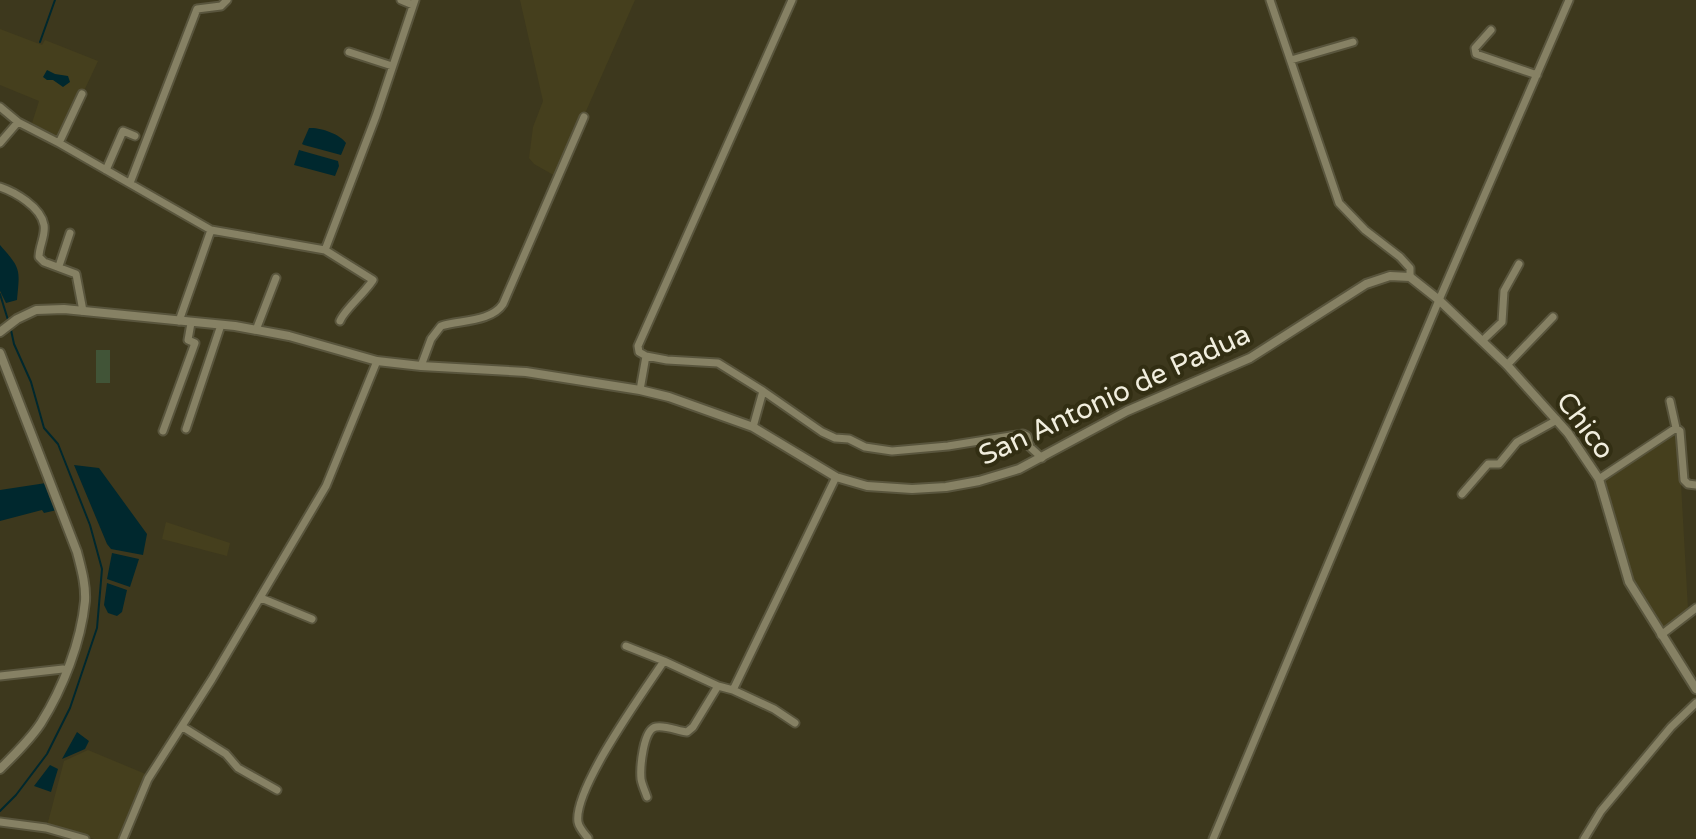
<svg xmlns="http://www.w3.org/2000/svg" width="1696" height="839" viewBox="0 0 1696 839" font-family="'Varela Round',sans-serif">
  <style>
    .built { fill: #453f1d }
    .green { fill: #415437 }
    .water { fill: #00282e }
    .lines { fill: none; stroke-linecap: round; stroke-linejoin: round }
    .stream { stroke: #00282e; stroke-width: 2 }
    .minor-casing { stroke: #59553d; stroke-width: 11 }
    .tertiary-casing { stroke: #59553d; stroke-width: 12 }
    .minor { stroke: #868164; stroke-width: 7 }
    .tertiary { stroke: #868164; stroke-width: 8 }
    .labels { text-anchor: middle; stroke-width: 8; stroke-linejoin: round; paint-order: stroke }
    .street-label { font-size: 28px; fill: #f1eede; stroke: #322e13 }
  </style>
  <rect width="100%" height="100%" fill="#3d381d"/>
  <path class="built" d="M520,0H635L557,177L534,164L529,158L533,127L543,101Z
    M0,29L42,45L45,40L98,61L62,138L32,123L39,101L0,85Z
    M1678,430L1688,609L1662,632L1630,578L1603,479Z
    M166,522L230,543L227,556L162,539Z
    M88,750L148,775L121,839H94L47,826L64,761Z"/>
  <path class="green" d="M96,350H110V383H96Z"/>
  <path class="water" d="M47,70L55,74L68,76L70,82L63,87L53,80H47L43,77Z
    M309,128C320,127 340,134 346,143L341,155L304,145L302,144Z
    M299,150L338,161L339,166L335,176L294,165Z
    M0,245C21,269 20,268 17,300L6,303L0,291Z
    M74,465L99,468L147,534L143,555L111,549L107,544Z
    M46,483L57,510L44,513L42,510L0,521V490Z
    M112,553L139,559L130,587L107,579Z
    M107,583L127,590L122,612L117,616L108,613L104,605Z
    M77,732L89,741L85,749L62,759Z
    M50,765L58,769L51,792L34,786Z"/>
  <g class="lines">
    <path class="stream" d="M40,42L55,0
      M0,294L8,320
      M0,811L16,795L47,754L70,708L97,628L102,569L90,525L58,444L44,428L31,382L14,344L11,330"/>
    <g class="minor-casing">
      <path id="minor" d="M401,0L413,5
        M1270,0L1339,203L1365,230L1400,257L1410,268V277
        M1491,30L1475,48L1476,54L1537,75
        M349,52L392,66
        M1291,60L1353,42
        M0,107L18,122L59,143L211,230L179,321
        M0,143L18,122
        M59,143L82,94
        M106,170L123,131L135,136
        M130,183L197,9L221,6L227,0
        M0,187C15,192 41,207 44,225C46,235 39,246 39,257L44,262L76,274L83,311
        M211,230L325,250L376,116L415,0
        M325,250L373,280C364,294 344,310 340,321
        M59,266L70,233
        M256,330L276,278
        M1482,341L1502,322L1504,291L1519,264
        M646,356L639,352L638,346L792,0
        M1507,365L1553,317
        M421,366L431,339L441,326C461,320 491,322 503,304L584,117
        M640,390L646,356L667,360L718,363L763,391L753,427
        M763,391L822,432L835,438L849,439L865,447L892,451L948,446L1023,434L1027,436L1030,447L1042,458
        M1676,428L1680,431L1684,480L1688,484L1696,485
        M186,429L221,325
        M163,431L195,343L188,340L191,323
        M1599,479L1676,428L1670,401
        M1462,494L1488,464H1499L1517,442L1557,420
        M261,598L312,619
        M1661,635L1696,608
        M626,646L664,661
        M0,676L63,669
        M733,690L774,709L795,723
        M183,727L226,754L238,768L277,790
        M647,797C645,791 642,785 641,779C640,768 643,729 656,727C665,725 678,731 687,732L693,727L718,686L733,690L836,477
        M0,822L46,828L85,839
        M588,838C584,833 579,828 578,822C573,789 644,691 664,661L718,686
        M123,839L148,779L212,679L326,486L377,361
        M1213,839L1439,300L1569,0
        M1584,839L1601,811L1671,727L1696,703"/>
    </g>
    <g class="tertiary-casing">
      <path id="tertiary" d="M0,332L17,319L36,310L64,309L235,326L289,336L377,361L421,366L526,372L640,390L669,397L753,427L836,477L867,486L912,489L946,487L979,481L1019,469L1127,411L1250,358L1366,284L1390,276L1410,277L1439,300L1507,365L1568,433L1599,479L1629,582L1696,689
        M0,353L77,552C81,568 86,584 85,601C81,642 63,688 41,723C30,740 14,755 0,769"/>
    </g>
    <use href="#minor" class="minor"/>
    <use href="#tertiary" class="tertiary"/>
  </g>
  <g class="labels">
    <g class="street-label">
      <text transform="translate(1114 394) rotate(-25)" y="10">San Antonio de Padua</text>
      <text transform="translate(1586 425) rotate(53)" y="10">Chico</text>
    </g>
  </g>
</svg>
